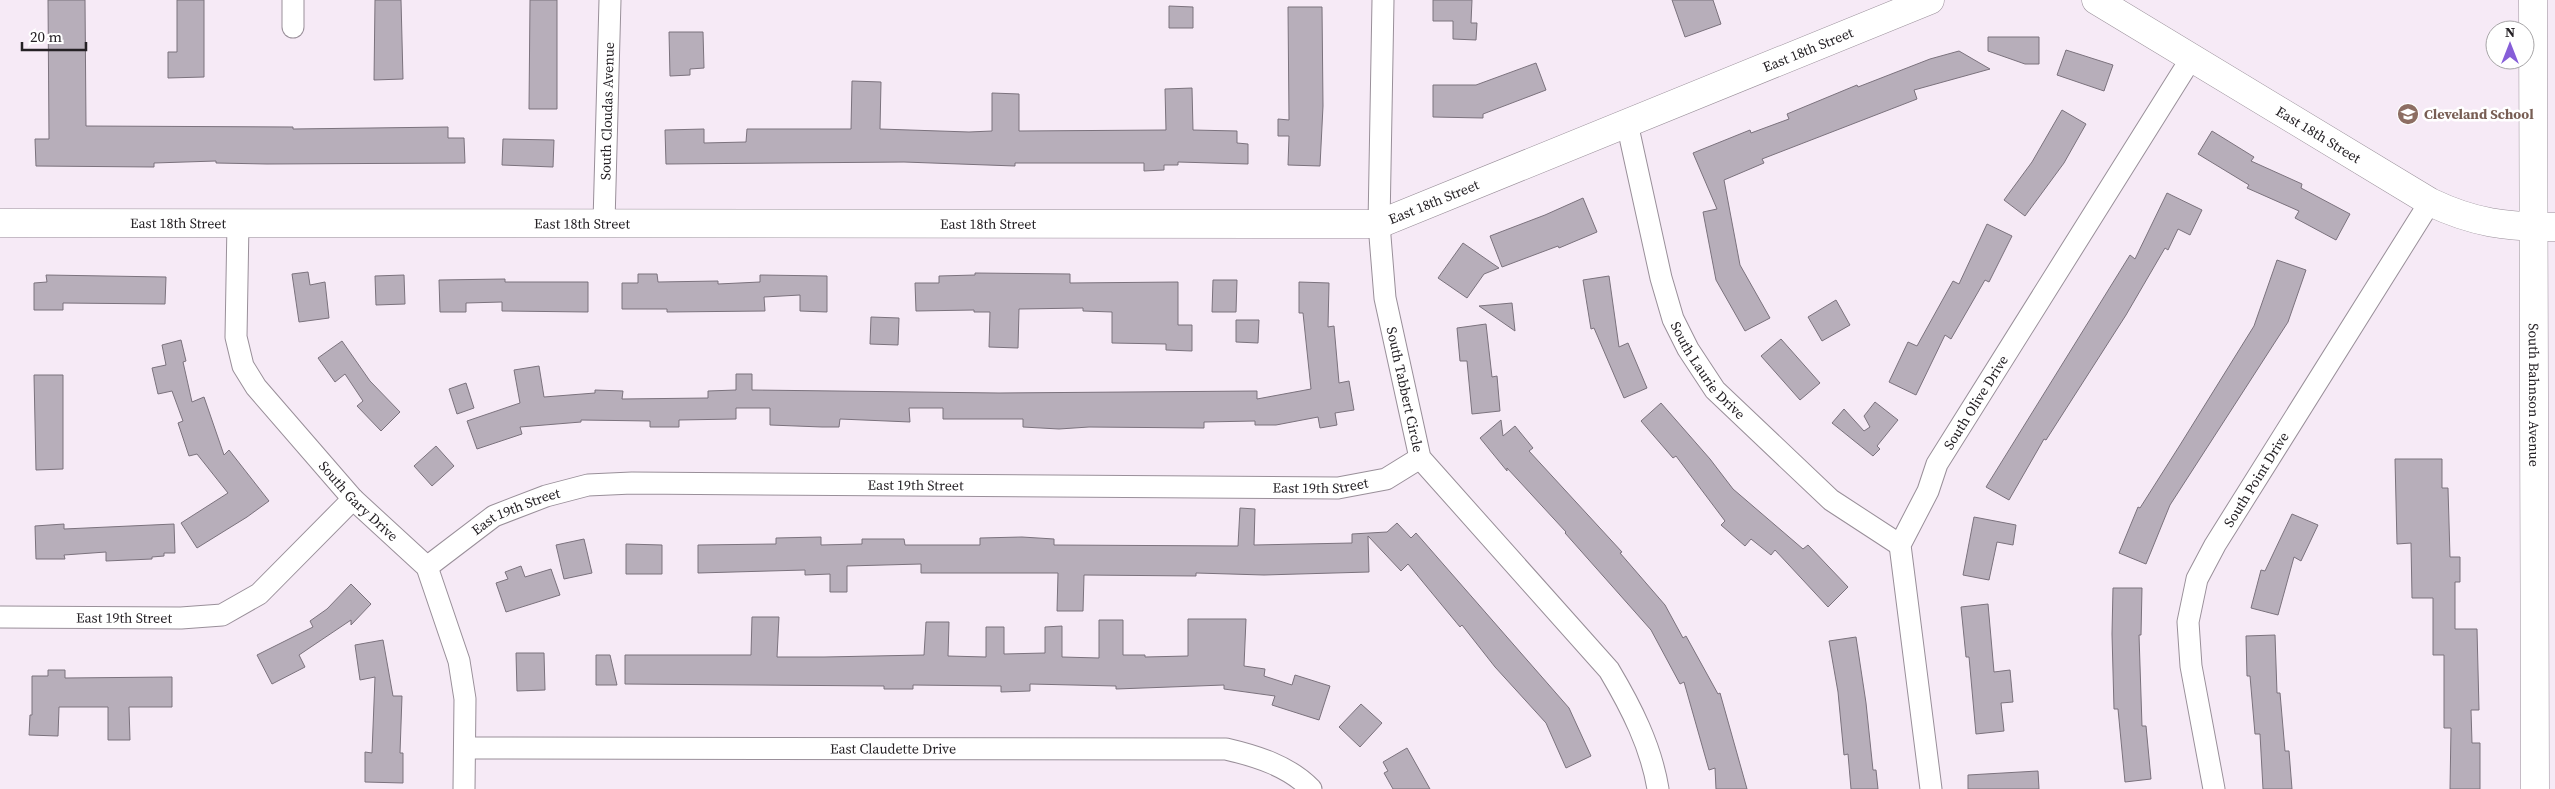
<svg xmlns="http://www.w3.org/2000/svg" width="2555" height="789" viewBox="0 0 2555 789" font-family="'Source Serif 4',serif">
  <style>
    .building { fill: #b7aeba; stroke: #7b727d }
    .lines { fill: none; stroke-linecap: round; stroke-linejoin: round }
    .street-casing { stroke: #998f99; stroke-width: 23 }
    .secondary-casing { stroke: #998f99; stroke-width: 29 }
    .street { stroke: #fff; stroke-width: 21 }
    .secondary { stroke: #fff; stroke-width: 28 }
    .labels { text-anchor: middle; stroke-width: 5; stroke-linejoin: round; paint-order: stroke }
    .street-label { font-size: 14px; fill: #252125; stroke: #fff }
    .education-label { font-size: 14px; font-weight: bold; fill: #785e54; stroke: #fff; text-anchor: start }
  </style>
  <rect width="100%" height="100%" fill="#f6eaf6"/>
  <path class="building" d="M48,0H85L86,126L293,127V129L448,127V138H464L465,163L267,164L216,163V161L154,163V167L36,166L35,139H49Z
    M177,0H204V77L168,78V52H177Z
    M375,0H401L403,79L374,80Z
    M530,0H557V109H529Z
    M1433,0H1472L1471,23H1477L1476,40L1453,39V21H1433Z
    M1672,0H1713L1721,24L1685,37Z
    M1169,6L1193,7V28H1169Z
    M1288,7H1322L1323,106L1320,166L1288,165L1289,136H1278V119L1289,120Z
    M669,32H703L704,68L690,69V75L670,76Z
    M1988,37H2039V64H2025L1988,51Z
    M2066,50L2113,65L2104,91L2057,75Z
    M1959,51L1990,69L1914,90L1917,99L1762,159L1764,163L1724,180L1740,265L1770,318L1745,331L1716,280L1703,212L1717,209L1693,153L1750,130L1751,133L1789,119L1787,114L1857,85L1858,87L1930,59Z
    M1536,63L1546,90L1483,114V118L1433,117V85H1476Z
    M852,81L881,82L880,129L969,132L992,131V93L1019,94V131L1166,130L1165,89L1192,88L1193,130L1237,131V143L1248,144V164L1178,162V165H1164V170L1144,171V163H1015V166L904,162L666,164L665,130L704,129V143L746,142L747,129H851Z
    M2062,110L2086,124L2064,163L2025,216L2004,200L2032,162Z
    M2212,131L2254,157L2251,161L2302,184L2301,188L2350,214L2336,240L2295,218L2299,211L2247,188L2249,185L2198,154Z
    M503,139L554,140L553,167L502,165Z
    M2167,193L2202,210L2190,235L2178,229L2168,250L2165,248L2126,315L2046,440L2044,439L2009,500L1986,487L2130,255L2135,259Z
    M1583,198L1597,232L1559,248L1558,246L1502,267L1490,236L1545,215Z
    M1987,224L2012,236L1989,282L1985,280L1951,339L1945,335L1916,395L1889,382L1908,342L1917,346L1953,281L1959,284Z
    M1463,243L1499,268L1484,274L1467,298L1438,278Z
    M2277,260L2306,270L2288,322L2170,505L2146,564L2119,553L2138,507L2140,508L2180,445L2254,326Z
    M308,272L310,285L325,282L329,318L299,322L292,274Z
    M975,273L1070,274V283L1178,282V325H1192V351L1166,350V344L1112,343V312L1083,311V308L1019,309L1018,348L989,347L990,312H974V310L916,311L915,283H939V276L975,275Z
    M638,274H657L658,282L718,281V284L760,282V275L827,276V312L800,311V295L764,297L765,311L667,312V309H622V283H638Z
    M46,275L166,277L165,304L63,303V310H34V283L47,282Z
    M404,275L405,304L376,305L375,276Z
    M1609,276L1619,347L1628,343L1647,388L1624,398L1594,328L1591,329L1583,280Z
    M505,279V282H588V312L502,311V302L466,303V312H440L439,280Z
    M1213,280H1237L1236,312H1212Z
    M1299,282L1329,283L1328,327L1334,326L1339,383L1349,381L1354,410L1335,413L1337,425L1320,428L1318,417L1276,425H1255V421L1204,422V428L1089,427L1059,429L1023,427V419H943V408H909L910,422L840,419L839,427H822L770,425V408H736V419L679,420V427H650V421L581,420V422L520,427L522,434L477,449L467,421L520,403L514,370L539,366L544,397L595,393V390L623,391L622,399L708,398V391L736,390V374H752V390L999,393L1257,391V399L1311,389L1303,313H1299Z
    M1836,300L1850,325L1822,341L1808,317Z
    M1512,303L1515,331L1479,306Z
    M871,317L899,318L898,345L870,344Z
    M1236,320H1259L1258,343L1236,342Z
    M1486,324L1492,377L1497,376L1500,411L1472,414L1467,361H1460L1457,328Z
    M1781,339L1820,383L1800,400L1761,356Z
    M181,340L186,361L183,362L192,402L204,397L224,455L229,450L269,501L247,517L197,548L181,523L228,493L197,454L189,456L178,423L183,421L172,391L158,394L152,368L166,365L162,345Z
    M342,341L370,381L400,412L381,431L357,406L363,401L345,374L335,382L318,358Z
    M34,375H63V469L36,470Z
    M466,383L474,408L457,414L449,389Z
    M1875,402L1898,420L1877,446L1880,449L1873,456L1832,423L1844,409L1864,431L1870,427L1864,416Z
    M1661,403L1710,459L1733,489L1803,549L1808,545L1848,587L1828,607L1775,550L1771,555L1751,539L1745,546L1721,525L1725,521L1676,456L1673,458L1641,421Z
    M1501,420L1503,436L1515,426L1533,448L1529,451L1622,552L1620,553L1665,605L1683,638L1686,636L1718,694L1720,693L1747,789H1716L1715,768L1709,770L1684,682L1680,684L1651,630L1565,533L1566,532L1507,468V471L1480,438Z
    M436,446L454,466L432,486L414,466Z
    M2395,459H2442V488H2448L2450,557H2460V582H2455V629H2477L2479,710H2471L2472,743H2480V789H2450L2451,728H2444V655H2433V598H2412L2411,543L2397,544Z
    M1240,508L1255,509L1254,545L1352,543V534L1387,532L1397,523L1411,538L1416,533L1569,708L1591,756L1566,768L1546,723L1495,667L1462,625L1460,627L1408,564L1401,571L1368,536L1369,572L1264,575L1196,573V576L1084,575L1083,611H1057L1058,573H921V564L847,566V592H830V574L805,575V570L698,573V545L776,544V538L821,537V545L862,544V539H904L905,545H980V538L1022,537L1054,539V545L1238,546Z
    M2292,514L2318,525L2301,561L2294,557L2278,615L2251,608L2261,570L2265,571Z
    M1974,517L2016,525L2013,545L1997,542L1989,580L1963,575Z
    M64,524V529L174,524L175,553H164V556L152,557V559L106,561V552L64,555L65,559H36L35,526Z
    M584,539L592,573L564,579L556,545Z
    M626,544L662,545V574H626Z
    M521,566L525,577L551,569L560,595L506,612L496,583L508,579L505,572Z
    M351,584L371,604L351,625V620L299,655L305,667L272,684L257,655L313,627L310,621L327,609Z
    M2113,588H2142L2141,635H2139L2142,726H2146L2151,779L2125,782L2118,709H2114L2112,634Z
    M1988,604L1994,672L2010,670L2013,702L2001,703L2004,731L1976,734L1969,657H1966L1961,607Z
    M752,617H779L777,657H824L924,655L926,622H949L948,656L986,657V627H1004V654L1045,653V627L1062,626V657L1099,658V620H1123V655H1145V657L1188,656V619H1246L1244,666L1265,669L1264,676L1292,685L1295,675L1330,686L1319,720L1272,705L1275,696L1224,689V685L1116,689V686L1030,684V691L1001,692V686L913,685V689H884V686L625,684V655H751Z
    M2275,635L2277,693H2280L2285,751H2289L2292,789H2263L2260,734H2255L2250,676H2247L2246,636Z
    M1856,637L1866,703L1873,770H1876L1878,789H1851L1848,754L1844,755L1838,692L1829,641Z
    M383,640L393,696H402L400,753H403V783L365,782V752L372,753L375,677L360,680L355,645Z
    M516,653H544L545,690L517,691Z
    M596,655H610L617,685H596Z
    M48,670H65V678L172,677V707H129L130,740H108V707H59L58,736L29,735L30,715H32V676H48Z
    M1361,704L1382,723L1360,747L1339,727Z
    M1407,748L1430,789H1393L1384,773L1388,771L1383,762Z
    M2038,771L2039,789H1968V775Z"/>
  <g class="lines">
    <g class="street-casing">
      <g id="street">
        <path d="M293,0V27"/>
        <path id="s1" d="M1383,0L1379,224L1385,298L1420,458L1609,670C1631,707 1651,746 1658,789"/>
        <path id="s2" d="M1627,123L1661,278L1673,319L1688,349L1715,390L1831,500L1900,545"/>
        <path id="s3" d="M604,222L610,0"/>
        <path id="s4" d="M238,223L236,337L243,366L256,387L353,499L427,567L459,661L465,699L464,789"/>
        <path id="s5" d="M427,567L494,516L546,496L588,485L632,483L1338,488L1386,479L1420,458"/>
        <path id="s6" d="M0,617L181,618L222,615L259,594L353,499"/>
        <path id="s7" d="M465,748L1226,749C1256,756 1289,766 1311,789"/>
        <path id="s8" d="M1931,789L1900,545L1928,491L1937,464L2192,57"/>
        <path id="s9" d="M2214,789L2191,666L2188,622L2197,579L2215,545L2430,202"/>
      </g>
    </g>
    <g class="secondary-casing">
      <g id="secondary">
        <path id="s10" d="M2096,0L2430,202C2474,223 2506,227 2555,227"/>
        <path id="s11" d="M2533,0L2535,789"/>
        <path id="s12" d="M0,223L1379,224L1930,0"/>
      </g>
    </g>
    <use href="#street" class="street"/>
    <use href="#secondary" class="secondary"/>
  </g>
  <defs>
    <g id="school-disc" transform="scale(1.125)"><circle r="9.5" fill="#8d6e63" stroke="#fff"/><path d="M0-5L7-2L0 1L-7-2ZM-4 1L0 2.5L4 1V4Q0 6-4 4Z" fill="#fff"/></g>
  </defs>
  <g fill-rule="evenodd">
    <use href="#school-disc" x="2408" y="114"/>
  </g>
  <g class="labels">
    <g class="street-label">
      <text dy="5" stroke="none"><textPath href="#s12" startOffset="1842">East 18th Street</textPath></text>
      <text dy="5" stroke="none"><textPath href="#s3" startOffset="111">South Cloudas Avenue</textPath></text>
      <text dy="5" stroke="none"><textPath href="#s10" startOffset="260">East 18th Street</textPath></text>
      <text dy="5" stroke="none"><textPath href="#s12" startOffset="1438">East 18th Street</textPath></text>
      <text dy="5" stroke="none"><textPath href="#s12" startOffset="582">East 18th Street</textPath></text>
      <text dy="5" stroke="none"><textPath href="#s12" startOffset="178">East 18th Street</textPath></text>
      <text dy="5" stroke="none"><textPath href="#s12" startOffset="988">East 18th Street</textPath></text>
      <text dy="5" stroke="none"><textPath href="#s2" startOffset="264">South Laurie Drive</textPath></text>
      <text dy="5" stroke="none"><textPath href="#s1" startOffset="392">South Tabbert Circle</textPath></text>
      <text dy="5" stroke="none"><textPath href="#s11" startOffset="395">South Bahnson Avenue</textPath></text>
      <text dy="5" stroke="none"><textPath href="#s8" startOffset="408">South Olive Drive</textPath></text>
      <text dy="5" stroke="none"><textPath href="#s9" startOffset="329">South Point Drive</textPath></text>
      <text dy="5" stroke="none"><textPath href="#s5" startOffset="511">East 19th Street</textPath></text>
      <text dy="5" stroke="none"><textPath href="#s5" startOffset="916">East 19th Street</textPath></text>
      <text dy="5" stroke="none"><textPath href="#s4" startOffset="322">South Gary Drive</textPath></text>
      <text dy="5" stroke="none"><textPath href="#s5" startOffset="106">East 19th Street</textPath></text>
      <text dy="5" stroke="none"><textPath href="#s6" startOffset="124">East 19th Street</textPath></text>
      <text dy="5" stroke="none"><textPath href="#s7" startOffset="428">East Claudette Drive</textPath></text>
    </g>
    <g class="education-label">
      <text x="2424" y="119">Cleveland School</text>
    </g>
  </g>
  <g transform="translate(2510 45)"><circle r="24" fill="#ffffff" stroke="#a8a6a8"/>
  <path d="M0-4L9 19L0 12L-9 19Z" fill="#865ed8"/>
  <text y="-8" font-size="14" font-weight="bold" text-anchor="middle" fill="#252125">N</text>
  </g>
  <path d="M22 42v8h64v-8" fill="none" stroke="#252125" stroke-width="2.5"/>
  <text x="30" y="42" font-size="15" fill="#252125" stroke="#ffffff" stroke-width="4" paint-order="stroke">20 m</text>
</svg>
